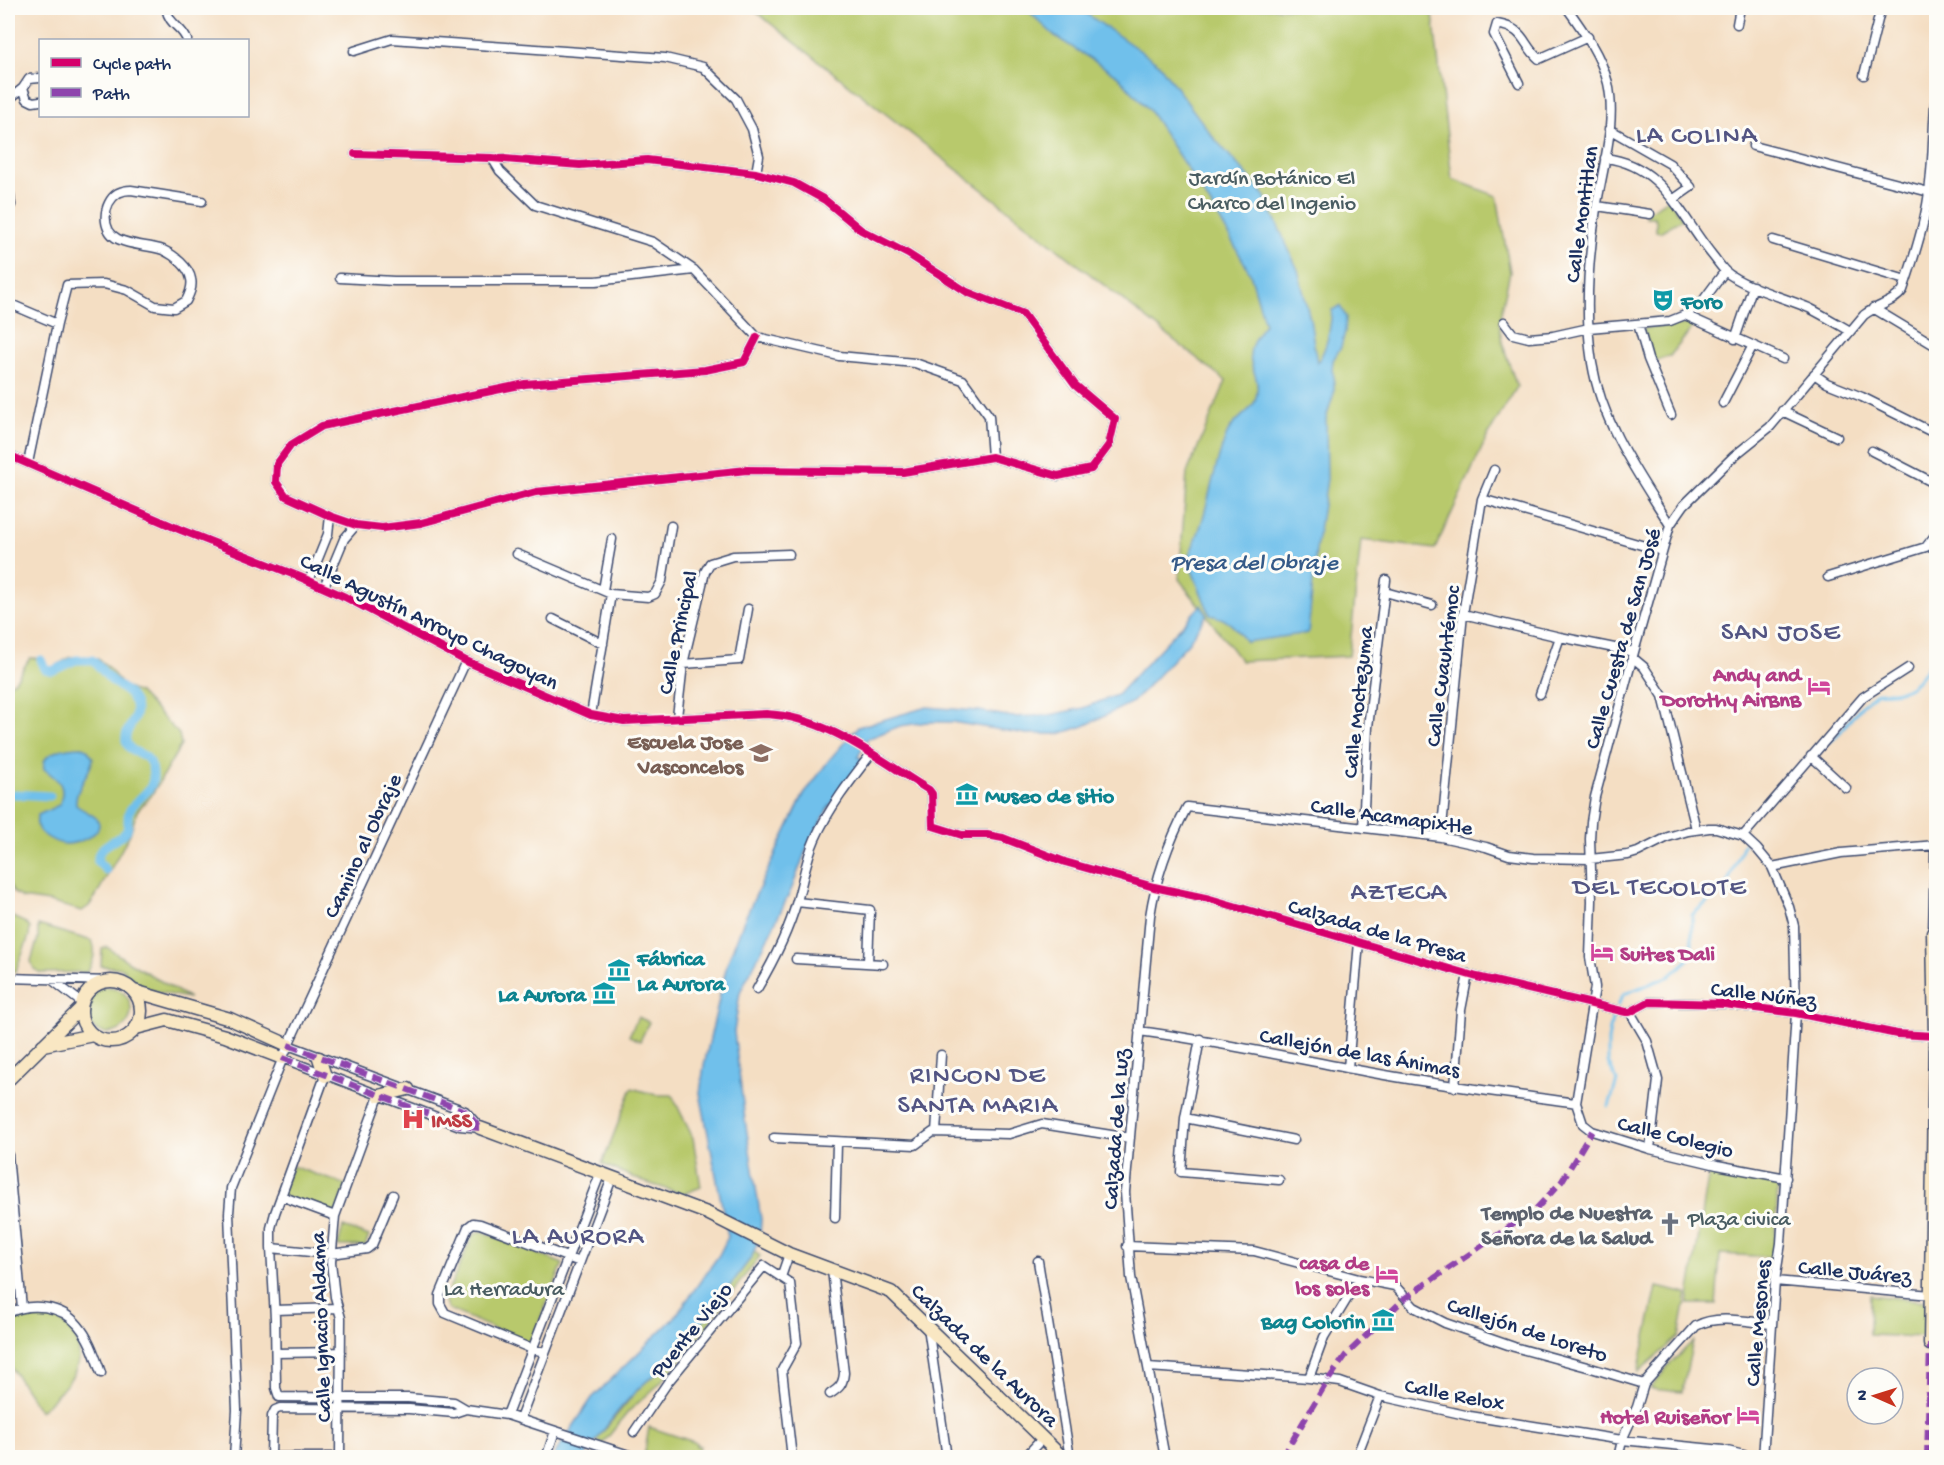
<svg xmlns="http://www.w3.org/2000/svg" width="1944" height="1465" viewBox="0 0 1944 1465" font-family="'Gochi Hand',sans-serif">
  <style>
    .green { fill: #b8c96c; stroke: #6a7c65; stroke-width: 1.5 }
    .water { fill: #70c0eb; stroke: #4678a4; stroke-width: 1.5 }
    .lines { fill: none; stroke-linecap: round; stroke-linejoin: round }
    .stream { stroke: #70c0eb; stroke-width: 3 }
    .canal { stroke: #70c0eb; stroke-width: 9 }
    .street-casing { stroke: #3c496d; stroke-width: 11 }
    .secondary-casing { stroke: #3c496d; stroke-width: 15 }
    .street { stroke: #fff; stroke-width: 8 }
    .secondary { stroke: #f9e7c3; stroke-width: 12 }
    .quiet { stroke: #8e44ad; stroke-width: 6; stroke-dasharray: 12 6; stroke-linecap: butt }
    .cycleway-casing { stroke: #fdfcf7; stroke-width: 11 }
    .cycleway { stroke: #d6006c; stroke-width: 8 }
    .labels { text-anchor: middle; stroke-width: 6; stroke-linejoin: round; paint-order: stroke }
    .park-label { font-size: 22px; fill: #4a5d62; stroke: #fdfcf7 }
    .street-label { font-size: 22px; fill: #1b2f5e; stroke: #fdfcf7 }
    .culture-label { font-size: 22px; font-weight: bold; fill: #0d838f; stroke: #fdfcf7; text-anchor: start }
    .hotel-label { font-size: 22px; font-weight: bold; fill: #b23c85; stroke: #fdfcf7; text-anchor: end }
    .education-label { font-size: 22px; font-weight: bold; fill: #785e54; stroke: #fdfcf7; text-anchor: end }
    .health-label { font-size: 22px; font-weight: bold; fill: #be3a42; stroke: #fdfcf7; text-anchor: start }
    .worship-label { font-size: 22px; font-weight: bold; fill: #5b616d; stroke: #fdfcf7; text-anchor: end }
    .water-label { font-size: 24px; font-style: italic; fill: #355a88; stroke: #fdfcf7 }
    .quarter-label { font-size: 26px; letter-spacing: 1.5px; fill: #535583; stroke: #fdfcf7 }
  </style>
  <rect width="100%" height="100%" fill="#fdfcf7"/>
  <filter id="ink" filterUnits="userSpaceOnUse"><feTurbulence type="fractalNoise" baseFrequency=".0167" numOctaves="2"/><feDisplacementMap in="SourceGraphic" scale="12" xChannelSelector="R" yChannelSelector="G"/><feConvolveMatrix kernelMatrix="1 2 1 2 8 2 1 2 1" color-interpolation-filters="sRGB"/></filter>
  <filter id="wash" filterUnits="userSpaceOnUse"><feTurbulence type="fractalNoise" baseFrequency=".008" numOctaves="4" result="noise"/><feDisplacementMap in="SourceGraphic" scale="24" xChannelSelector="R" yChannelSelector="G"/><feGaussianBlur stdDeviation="1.35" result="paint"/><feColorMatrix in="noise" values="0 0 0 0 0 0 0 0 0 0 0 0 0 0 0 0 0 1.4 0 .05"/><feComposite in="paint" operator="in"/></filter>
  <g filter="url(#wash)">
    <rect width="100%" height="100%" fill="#f4dec3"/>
    <path class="green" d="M751,8H1434L1433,14L1452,179L1497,196L1510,272L1499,322L1502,342L1517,387L1488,435L1435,549L1361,540L1349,656L1241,661L1179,579L1187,473L1226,381Z
      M1669,198L1682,219L1660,232L1656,231V220L1654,217H1646L1649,211Z
      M1691,321L1696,323L1670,356L1654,361L1643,328L1681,325Z
      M71,657C79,657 89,655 96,658C112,665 118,689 138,692L179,734L181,745L151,796L137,811L130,834L96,896L89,906L82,911L49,902L22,898L14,893L8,882V685L15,681L30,658C38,658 42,659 46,666L51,668Z
      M8,915L26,923L30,928L29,936L16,971H8V948L13,943L8,933Z
      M38,925L92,941C97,950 93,964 87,972L41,973L34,969L31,961L38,938Z
      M107,947L129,962L189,998C161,993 141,992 122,968L101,966L102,949Z
      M85 1010a23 23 0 1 1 46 0a23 23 0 1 1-46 0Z
      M638,1017L649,1022L640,1041L629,1036Z
      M632,1088L656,1095H672L693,1138L701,1187L683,1194L644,1182L602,1164Z
      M292,1166L346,1185L335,1216L281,1196Z
      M1709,1171L1778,1182L1774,1257L1720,1254L1716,1304H1688Z
      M343,1227L369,1236L365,1246H338Z
      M481,1231L563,1264L530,1344L448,1309L444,1300L473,1235Z
      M753,1251L760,1256L681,1360L656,1387L629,1411L603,1443L596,1440Z
      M1657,1287L1687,1294L1679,1337L1638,1372Z
      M1870,1295L1925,1301L1924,1337L1869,1335Z
      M38,1313C66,1317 88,1342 75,1371C67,1387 53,1399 40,1411L8,1363V1324L26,1315Z
      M1693,1341L1682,1392L1650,1389L1670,1364Z
      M649,1427L697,1443L696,1446H700L698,1452L701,1453V1457H644Z"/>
    <path class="water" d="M1025,8H1078L1158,63L1213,137L1263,193L1298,270L1310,319L1317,363C1328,347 1330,330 1332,310L1340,306L1346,317L1345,332L1341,347L1333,360L1332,370L1334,377V393L1326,418L1327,479L1316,550L1308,633L1246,642C1236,628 1228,618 1210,615L1187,558C1209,519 1210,472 1228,432C1234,419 1250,413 1255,401C1266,368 1232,364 1265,324L1250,273L1216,213L1149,110L1118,76L1056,37Z
      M1201,605L1207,614L1189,642L1133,702L1084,726L1059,734H1026L952,722H927L900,726L867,739L858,757L863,760L827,810L806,850L792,888L766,942L740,992L734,1032L745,1120L761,1219L760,1237L751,1258L671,1364C635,1384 607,1424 585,1457L552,1458L592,1398L675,1317L719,1255L728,1237L700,1093L704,1065L727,964L744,920L803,796L829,760L858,727L927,707L979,711L1013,717L1050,715L1083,708L1117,695Z
      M82,747L87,749L93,758C91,774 74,789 76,805C82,810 91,813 96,818C109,832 76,845 66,844C59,844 51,840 44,835C37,830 35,823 38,815L59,805C67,786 59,780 44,769C40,751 68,747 82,747Z"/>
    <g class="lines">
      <path class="stream" d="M1828,743L1837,736L1863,704L1878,692C1914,695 1918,680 1936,654
        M1618,1005L1624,994L1670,976L1692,956V915L1726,886L1744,844
        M1609,1106L1617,1081L1608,1062V1040L1613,1014"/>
      <path class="canal" d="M41,660L45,669L52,671L76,660H92C100,666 104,674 111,680C123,690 140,698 135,716C133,724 124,732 126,741C131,759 150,746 153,774C155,793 135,797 129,812C127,817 129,825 127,830C122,841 95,843 98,862L106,870
        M14,794L50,796"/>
    </g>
  </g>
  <g filter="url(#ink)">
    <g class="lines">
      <g class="street-casing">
        <path id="street" d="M166,8C170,27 181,25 187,40
          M1567,8C1583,30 1601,56 1608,83C1617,123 1602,170 1596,209C1588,260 1584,311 1592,363C1602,424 1638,474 1670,525
          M1737,24L1740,8
          M354,51L392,39L665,58L703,67L736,99L752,129L759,156L756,173
          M1864,75L1881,8
          M40,78L29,79L23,88L27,99L33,102L40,101
          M1519,83L1494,34L1497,24C1526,29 1521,43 1539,59L1588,37
          M8,100L23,88
          M1609,129L1670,164L1691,187L1674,199
          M1753,146L1929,192
          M355,154L492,158L580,165L647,160L756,173L794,183L825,200L861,230L908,254L967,292L1023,314L1075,385L1115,419L1109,445L1091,469L1058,476L992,457L903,472L747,470L536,492L421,523L382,528L356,525L330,516L286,496L276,482L277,464L291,445L322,426L525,384L705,370L744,362L757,337
          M492,158L500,171L535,205L653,242L694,270L757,337L839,356L915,363L963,380L989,416L992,457
          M1605,158C1664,165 1680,216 1713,256C1717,261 1721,267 1725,271C1743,287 1786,298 1809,308C1823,315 1836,323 1850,331
          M8,179L11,205L8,208
          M1597,206L1650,214
          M1773,240L1906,280
          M340,278L394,281H596L694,270
          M8,303L57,324
          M1873,308L1936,346
          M1685,315L1783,359
          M1504,322L1513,334L1529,338L1553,336L1589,328L1670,321L1685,315L1702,302L1725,271
          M1638,324L1648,359L1671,415
          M1735,339L1753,286
          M1814,374L1827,383L1862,397L1936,434
          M1723,403L1752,347
          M1782,411L1837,437
          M1872,451L1936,484
          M8,455L181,530L300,577L345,597L466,661L591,715L624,721L766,714C828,717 878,759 929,790L932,794L933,826L962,835H987L1003,838L1065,862L1154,887L1210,899L1477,977L1626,1012H1630L1649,1002L1724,1004L1796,1013L1897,1034L1936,1036
          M28,463L57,324L67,285L104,284L127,290L155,306L174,308L186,301C189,295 193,287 191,279C189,267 174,255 163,250C149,245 132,246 118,239C101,231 102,203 118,193C122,191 127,190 131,190L202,201
          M1482,499L1662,551
          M517,554L611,594L648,597L655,594L662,581L671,526
          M1828,577L1926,547L1936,534
          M309,581L328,534L330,516
          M324,587L344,539L356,525
          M603,590L612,539
          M1385,592L1432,605
          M1463,614L1560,637L1634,652
          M553,619L603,644
          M1632,657L1644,667L1663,696L1696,829
          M683,664L739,660L748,609
          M1540,694L1560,637
          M591,715L611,594
          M677,717L683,664L705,572L710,563L733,556L789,554
          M1811,756L1846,788
          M1363,828L1368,727L1386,580
          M1743,836L1863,697L1908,668
          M1441,837L1463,614L1482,499L1494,470
          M1772,867L1841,853L1936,845
          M797,902L870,910L868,963
          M1933,933L1936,816
          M796,959L883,964
          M8,978L110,981
          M51,979L82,1003
          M757,989C773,962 788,933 797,901C803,881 806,859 815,839C829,808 850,781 871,754
          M1630,1012L1647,1041L1658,1080L1650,1149
          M1139,1031C1216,1041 1292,1058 1368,1072C1437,1085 1506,1093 1576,1103
          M1200,1039L1185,1118L1181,1172L1279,1180
          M288,1045L465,1111L480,1128
          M282,1058L460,1126L480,1128
          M1348,1068L1359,942
          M325,1076L275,1213L271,1228V1248L275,1318L276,1388L279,1397L408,1398L454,1402L466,1409L507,1415L638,1458
          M1455,1087L1461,1010L1468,974
          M1185,1118L1294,1140
          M936,1132L941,1055
          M774,1138L915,1145L933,1132L1009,1134L1042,1124L1130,1138
          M8,1155L22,1308
          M1786,1178L1717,1165L1650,1149L1592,1131L1583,1124L1576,1103L1595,987L1590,957L1592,901L1590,839L1591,822L1595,797L1634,652L1670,525L1684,505L1734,456L1770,427L1864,315C1877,305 1894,303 1903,290C1912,263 1921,237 1926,210C1934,172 1932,133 1936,95
          M281,1196L335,1216
          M835,1218L837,1143
          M1127,1246L1254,1251L1359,1279L1395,1286L1414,1307L1445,1323L1514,1347L1591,1368L1644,1384
          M271,1248L331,1254L367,1249L372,1245L393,1195
          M1038,1261L1070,1458
          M781,1277L789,1254
          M1775,1281L1931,1295
          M275,1310L338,1308
          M8,1313C31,1302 61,1305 78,1325C90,1339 95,1356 101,1373
          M928,1327L947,1458
          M545,1352L532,1349L445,1313L440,1304V1295L468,1227L473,1223L480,1224L580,1262
          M276,1353L341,1352
          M1148,1367L1309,1378L1340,1382L1380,1396L1470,1416L1622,1440L1723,1450L1756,1458
          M1309,1378L1324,1337L1359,1279
          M830,1394C839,1388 843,1385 844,1373L832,1270
          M507,1415L600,1174
          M520,1419L612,1178
          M634,1432L668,1382L764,1266L790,1283L797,1343L782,1370L792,1458
          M271,1457H340
          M234,1458L237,1410L229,1213L231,1188L288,1045L466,661
          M271,1458L272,1416L275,1410L280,1408L409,1409L454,1413L466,1409
          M340,1458L341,1318L335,1297L331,1262L335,1216L379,1096
          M546,1458L555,1431
          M1024,1458L1043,1438
          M1165,1458L1131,1277L1125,1192L1150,916C1156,876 1168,843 1187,807L1441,837L1486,847L1509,855L1533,858L1590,859L1628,855L1638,852L1668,837L1688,831L1709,828H1716L1743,836L1757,849L1772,867L1789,907L1794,926L1796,1013L1781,1243L1775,1281L1763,1458
          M1356,1458L1380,1396
          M1618,1458L1622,1440L1637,1407L1644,1384L1696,1326C1717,1314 1749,1322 1772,1324"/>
      </g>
      <g class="secondary-casing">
        <path id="secondary" d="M1936,934L1933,933L1935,1036L1930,1344H1936
          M81 1011a30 30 0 1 1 60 0a30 30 0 1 1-60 0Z
          M134,991L230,1019L288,1045
          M136,1028L167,1020L225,1036L282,1058
          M43,1045L93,1035
          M319,1058L325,1076
          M8,1080L81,1008
          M379,1096L408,1089
          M480,1128L707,1213L789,1254L891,1292L1063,1458"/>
      </g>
      <use href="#street" class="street"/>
      <use href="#secondary" class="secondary"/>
      <path class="quiet" d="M288,1045L465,1111L480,1128
        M282,1058L460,1126L480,1128
        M1329,1379L1346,1355L1405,1298L1536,1209L1562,1181L1592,1131
        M1282,1458L1328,1380
        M1927,1458L1930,1344"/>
      <g class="cycleway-casing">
        <path id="cycleway" d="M355,154L492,158L580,165L647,160L756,173L794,183L825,200L861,230L908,254L967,292L1023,314L1075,385L1115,419L1109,445L1091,469L1058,476L992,457L903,472L747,470L536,492L421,523L382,528L356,525L330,516L286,496L276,482L277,464L291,445L322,426L525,384L705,370L744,362L757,337
          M8,455L181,530L300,577L345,597L466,661L591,715L624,721L766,714C828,717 878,759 929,790L932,794L933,826L962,835H987L1003,838L1065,862L1154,887L1210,899L1477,977L1626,1012H1630L1649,1002L1724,1004L1796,1013L1897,1034L1936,1036"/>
      </g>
      <use href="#cycleway" class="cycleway"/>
    </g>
  </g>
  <defs>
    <g id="theatre-bare" transform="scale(1.8)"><path d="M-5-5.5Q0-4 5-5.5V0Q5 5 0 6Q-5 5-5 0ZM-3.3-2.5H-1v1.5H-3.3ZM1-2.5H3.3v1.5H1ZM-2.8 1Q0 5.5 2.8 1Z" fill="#0f9aa8" stroke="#fdfcf7" stroke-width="2.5" paint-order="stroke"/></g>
    <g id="hotel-bare" transform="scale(1.8)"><path d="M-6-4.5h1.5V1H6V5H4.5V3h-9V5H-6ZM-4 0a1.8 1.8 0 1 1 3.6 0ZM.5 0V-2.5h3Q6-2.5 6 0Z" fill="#d1479c" stroke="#fdfcf7" stroke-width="2.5" paint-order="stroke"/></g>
    <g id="school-bare" transform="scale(1.8)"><path d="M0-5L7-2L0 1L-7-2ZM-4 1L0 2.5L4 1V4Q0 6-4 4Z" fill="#8d6e63" stroke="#fdfcf7" stroke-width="2.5" paint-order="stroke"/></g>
    <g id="museum-bare" transform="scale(1.8)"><path d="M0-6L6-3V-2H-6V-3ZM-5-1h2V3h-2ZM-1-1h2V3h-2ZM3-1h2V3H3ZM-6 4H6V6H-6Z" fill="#0f9aa8" stroke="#fdfcf7" stroke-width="2.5" paint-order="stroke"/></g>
    <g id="hospital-bare" transform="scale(1.8)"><path d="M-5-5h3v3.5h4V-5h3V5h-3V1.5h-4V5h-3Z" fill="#e0444e" stroke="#fdfcf7" stroke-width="2.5" paint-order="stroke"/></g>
    <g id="church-bare" transform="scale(1.8)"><path d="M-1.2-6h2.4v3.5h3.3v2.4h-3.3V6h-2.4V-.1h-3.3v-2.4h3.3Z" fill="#6b7280" stroke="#fdfcf7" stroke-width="2.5" paint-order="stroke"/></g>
  </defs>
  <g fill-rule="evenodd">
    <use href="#theatre-bare" x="1663" y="300"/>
    <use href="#hotel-bare" x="1819" y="686"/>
    <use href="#school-bare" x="761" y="753"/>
    <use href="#museum-bare" x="967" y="794"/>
    <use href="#hotel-bare" x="1602" y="952"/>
    <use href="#museum-bare" x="619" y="970"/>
    <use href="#museum-bare" x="604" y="993"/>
    <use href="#hospital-bare" x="413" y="1119"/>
    <use href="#church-bare" x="1670" y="1224"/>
    <use href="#hotel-bare" x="1387" y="1274"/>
    <use href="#museum-bare" x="1383" y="1320"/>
    <use href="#hotel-bare" x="1748" y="1415"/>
  </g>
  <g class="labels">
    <g class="park-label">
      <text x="1272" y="184">Jardín Botánico El<tspan x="1272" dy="25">Charco del Ingenio</tspan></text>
      <text x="1739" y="1225">Plaza civica</text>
      <text x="504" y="1295">La Herradura</text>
    </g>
    <g class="street-label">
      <text transform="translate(1580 214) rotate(-82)" y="8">Calle Montitlan</text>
      <text transform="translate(430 620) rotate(26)" y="8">Calle Agustín Arroyo Chagoyan</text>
      <text transform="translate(676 632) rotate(-78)" y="8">Calle Principal</text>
      <text transform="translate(1621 638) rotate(-74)" y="8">Calle Cuesta de San José</text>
      <text transform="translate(1441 666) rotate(-83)" y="8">Calle Cuauhtémoc</text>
      <text transform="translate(1356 702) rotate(-84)" y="8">Calle Moctezuma</text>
      <text transform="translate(1392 815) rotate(8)" y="8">Calle Acamapixtle</text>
      <text transform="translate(361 845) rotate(-65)" y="8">Camino al Obraje</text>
      <text transform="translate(1378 929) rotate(16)" y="8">Calzada de la Presa</text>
      <text transform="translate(1764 993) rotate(7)" y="8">Calle Núñez</text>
      <text transform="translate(1360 1051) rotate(10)" y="8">Callejón de las Ánimas</text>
      <text transform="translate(1114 1129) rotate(-86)" y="8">Calzada de la Luz</text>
      <text transform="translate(1676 1135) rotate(14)" y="8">Calle Colegio</text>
      <text transform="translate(1855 1270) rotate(5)" y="8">Calle Juárez</text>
      <text transform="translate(1756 1323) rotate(-85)" y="8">Calle Mesones</text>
      <text transform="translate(319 1327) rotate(-92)" y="8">Calle Ignacio Aldama</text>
      <text transform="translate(1528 1328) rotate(18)" y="8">Callejón de Loreto</text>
      <text transform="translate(690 1329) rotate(-51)" y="8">Puente Viejo</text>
      <text transform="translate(986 1354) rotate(44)" y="8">Calzada de la Aurora</text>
      <text transform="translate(1455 1393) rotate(11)" y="8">Calle Relox</text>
    </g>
    <g class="culture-label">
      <text x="1681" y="308">Foro</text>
      <text x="985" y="802">Museo de sitio</text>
      <text x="637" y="965">Fábrica<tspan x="637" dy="25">La Aurora</tspan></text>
      <text x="586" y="1001" text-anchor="end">La Aurora</text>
      <text x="1365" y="1328" text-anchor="end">Bag Colorin</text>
    </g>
    <g class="hotel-label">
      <text x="1801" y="681">Andy and<tspan x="1801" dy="25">Dorothy AirBnB</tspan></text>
      <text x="1620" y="960" text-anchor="start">Suites Dali</text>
      <text x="1369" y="1269">casa de<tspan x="1369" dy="25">los soles</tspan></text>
      <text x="1730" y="1423">Hotel Ruiseñor</text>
    </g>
    <g class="education-label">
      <text x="743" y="748">Escuela Jose<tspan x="743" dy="25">Vasconcelos</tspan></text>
    </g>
    <g class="health-label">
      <text x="431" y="1127">IMSS</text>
    </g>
    <g class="worship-label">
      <text x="1652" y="1219">Templo de Nuestra<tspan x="1652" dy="25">Señora de la Salud</tspan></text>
    </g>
    <g class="water-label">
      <text x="1254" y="569">Presa del Obraje</text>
    </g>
    <g class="quarter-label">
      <text x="1697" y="142">LA COLINA</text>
      <text x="1781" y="639">SAN JOSE</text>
      <text x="1660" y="894">DEL TECOLOTE</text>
      <text x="1399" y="899">AZTECA</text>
      <text x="978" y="1082">RINCON DE<tspan x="978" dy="30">SANTA MARIA</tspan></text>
      <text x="578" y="1243">LA AURORA</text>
    </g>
  </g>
  <rect width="1944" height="1465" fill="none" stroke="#fdfcf7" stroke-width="30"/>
  <rect x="39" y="39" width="210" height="78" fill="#fdfcf7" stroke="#a3aaba" stroke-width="1.5"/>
  <rect x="51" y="58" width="30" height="9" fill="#d6006c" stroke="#a3aaba" stroke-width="1.5"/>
  <text x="93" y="69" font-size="18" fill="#1b2f5e">Cycle path</text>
  <rect x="51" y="88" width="30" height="9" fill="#8e44ad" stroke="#a3aaba" stroke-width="1.5"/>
  <text x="93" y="99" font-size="18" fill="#1b2f5e">Path</text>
  <g transform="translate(1875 1396) rotate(273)"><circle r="28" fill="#fdfcf7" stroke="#a3aaba" stroke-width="1.5"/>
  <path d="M0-4.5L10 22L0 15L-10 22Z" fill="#c8321e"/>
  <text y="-9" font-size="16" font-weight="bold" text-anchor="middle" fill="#1b2f5e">N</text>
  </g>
</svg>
